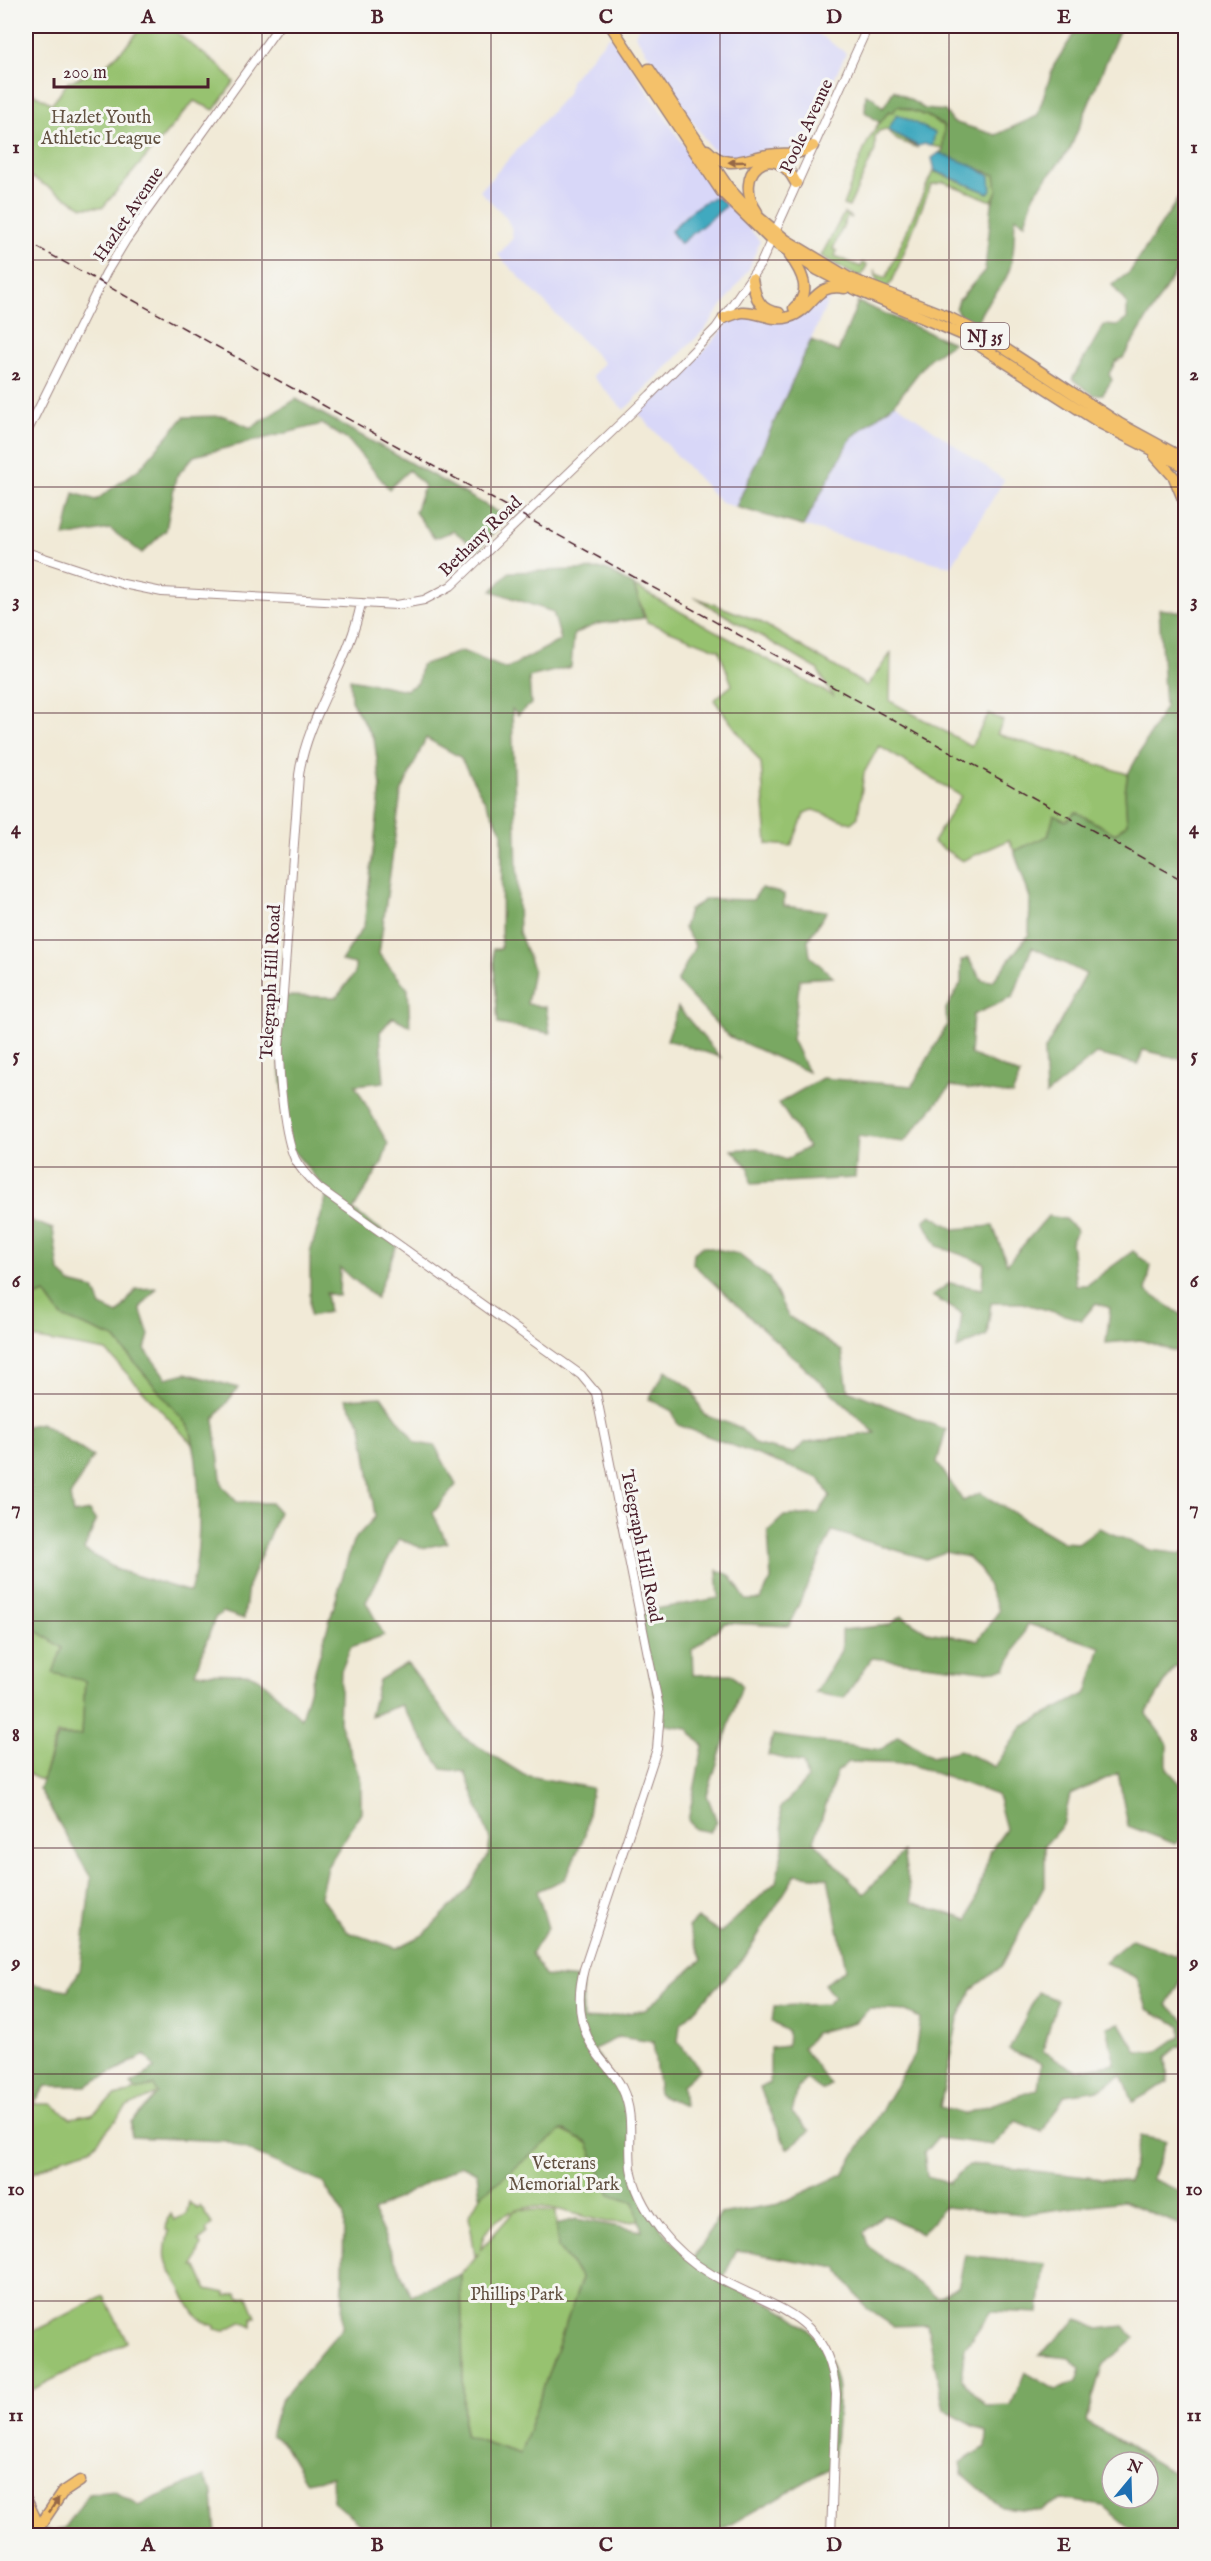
<svg xmlns="http://www.w3.org/2000/svg" width="1211" height="2561" viewBox="0 0 1211 2561" font-family="'IM FELL English',serif">
  <style>
    .built { fill: #d8d7f8 }
    .green { fill: #97c270; stroke: #70704e; stroke-width: 1.5 }
    .forest { fill: #79a862; stroke: #626446; stroke-width: 1.5; fill-rule: evenodd }
    .water { fill: #40a9bf; stroke: #456475; stroke-width: 1.5 }
    .lines { fill: none; stroke-linecap: round; stroke-linejoin: round }
    .minor-casing { stroke: #9e8481; stroke-width: 10 }
    .highway-casing { stroke: #9e8481; stroke-width: 13 }
    .minor { stroke: #fff; stroke-width: 8 }
    .highway { stroke: #f4c16a; stroke-width: 10 }
    .rail { stroke: #4a1f2b; stroke-width: 1.5; stroke-dasharray: 9 4.5; stroke-linecap: butt }
    .oneway { fill: #966847 }
    .grid { fill: none; stroke: #4a1f2b; stroke-width: 1.5; stroke-opacity: 0.55 }
    .labels { text-anchor: middle; stroke-width: 6; stroke-linejoin: round; paint-order: stroke }
    .shield { fill: #f6f6f2; stroke: #7e6067; stroke-width: 1.5 }
    .shield-label { font-size: 16px; font-weight: bold; fill: #4a1f2b }
    .park-label { font-size: 18px; fill: #615040; stroke: #f6f6f2 }
    .street-label { font-size: 18px; fill: #4a1f2b; stroke: #f6f6f2 }
    .neatline { fill: none; stroke: #4a1f2b; stroke-width: 2 }
    .grid-label { font-size: 20px; text-anchor: middle; font-weight: bold; fill: #4a1f2b }
  </style>
  <rect width="100%" height="100%" fill="#f6f6f2"/>
  <filter id="ink" filterUnits="userSpaceOnUse"><feTurbulence type="fractalNoise" baseFrequency=".0167" numOctaves="2"/><feDisplacementMap in="SourceGraphic" scale="12" xChannelSelector="R" yChannelSelector="G"/><feConvolveMatrix kernelMatrix="1 2 1 2 8 2 1 2 1" color-interpolation-filters="sRGB"/></filter>
  <filter id="wash" filterUnits="userSpaceOnUse"><feTurbulence type="fractalNoise" baseFrequency=".008" numOctaves="4" result="noise"/><feDisplacementMap in="SourceGraphic" scale="24" xChannelSelector="R" yChannelSelector="G"/><feGaussianBlur stdDeviation="1.35" result="paint"/><feColorMatrix in="noise" values="0 0 0 0 0 0 0 0 0 0 0 0 0 0 0 0 0 1.4 0 .05"/><feComposite in="paint" operator="in"/></filter>
  <g filter="url(#wash)">
    <rect width="100%" height="100%" fill="#f1ead7"/>
    <path class="built" d="M639,26H807L846,53L804,144L794,149H768L731,158L719,154L710,147L635,35Z
      M610,35L707,180L760,241L749,269L705,329L624,410L592,376L604,363L498,255L513,238L511,227L505,216L480,191L568,93L570,81Z
      M821,294L830,297L736,507L721,503L637,412L708,347L731,319L748,316L775,322Z
      M895,403L1004,480L951,567L803,526L851,438Z"/>
    <path class="green" d="M142,26H168L223,69L234,82L214,110L194,101L103,207H83L31,177L26,187V89L52,104L68,82L103,68L130,42Z
      M898,106L927,116L944,126L943,148L932,146L934,133L891,131L918,148L897,140L886,129L879,131L875,136V150L849,207L843,205C855,176 868,121 898,106Z
      M971,165L995,175L997,190L992,201L944,182L931,185L892,282L886,288L877,283L875,269L876,274L886,278L933,171L988,193L990,176Z
      M844,213L852,218L847,217L833,249L837,251L835,256L861,267L863,263L867,265L861,276H856L821,256Z
      M634,586L833,696L817,669L694,597L759,621L867,686L891,653L890,701L971,746L989,713L1003,721L997,734L1128,774L1125,791L1127,823L1115,834L1077,813L1048,836L1014,851L1009,840L962,861L933,842L961,796L879,746L864,773L858,817L851,823L813,810L805,813L791,846L767,844L761,763L714,700L732,685L719,650L647,622Z
      M45,1293L62,1317L114,1338L190,1428L194,1446L106,1351L26,1337V1300Z
      M26,1623L62,1648L85,1681L82,1736L57,1734L42,1781L26,1773Z
      M154,2085L159,2093L127,2107L91,2149L64,2157L26,2177L28,2161L26,2104H51L71,2118L92,2114L115,2096Z
      M561,2130L588,2143L610,2194L634,2202L639,2220C593,2235 547,2185 499,2219C488,2227 482,2235 481,2249L516,2209L556,2211L558,2248L582,2278L520,2454L464,2435L461,2274L479,2253L475,2256L469,2216L480,2196Z
      M189,2202L197,2209L200,2206L212,2224L206,2231L208,2234L198,2242L201,2244L194,2267H197L207,2289L226,2293V2296L237,2293L240,2298L248,2297L256,2317H252V2327L241,2322L224,2331L215,2329V2326C191,2319 190,2305 179,2285C175,2276 168,2269 166,2259C164,2250 167,2240 169,2231L166,2230L167,2220L171,2214L174,2220L186,2215Z
      M104,2296L127,2342L26,2393V2335Z"/>
    <path class="forest" d="M1079,26H1121L1070,149L1034,194L1025,223L1015,217C1014,238 1015,259 1006,278C998,295 984,302 978,321L971,326L961,320L956,309L959,300L985,270L992,204L997,190L995,175L939,153L943,150L944,126L927,116L898,106L893,112L889,111L880,123L865,112L866,94L874,98L883,108L894,90L925,109L945,111L953,122L996,135L1037,116L1054,65Z
      M1185,188V257L1123,358L1116,361L1109,374L1112,380L1103,394L1094,395L1072,379L1104,325L1117,326L1127,319V304L1112,285L1130,272Z
      M858,302L953,343L929,359L895,403L851,438L803,526L736,507L811,340L838,352Z
      M296,399L507,517L478,550L454,531L434,538L415,512L424,486L409,470L389,489L349,441L322,424L194,456L176,477L166,530L142,553L110,529L64,537L74,493L96,500L140,468L184,417L224,416L251,428Z
      M605,569L634,586L644,618L597,624L574,634L571,667L529,677L531,704L518,715L512,709L519,932L533,969L527,1004L546,1007L550,1033L498,1024L493,949H501L502,832L460,757L426,738L401,793L379,954L408,989L410,1026L393,1017L380,1032L384,1082L355,1085L388,1144L382,1163L353,1210L398,1242L376,1298L340,1268L339,1296L326,1293L329,1312L310,1316V1253L328,1192L290,1147L279,1056L284,996L337,997L355,973V964L341,961L364,926L381,786L374,739L351,701L350,679L406,690L418,683L421,665L462,651L506,669L561,640L553,612L492,591L509,572Z
      M1159,609L1185,612V1060L1143,1050L1138,1064L1096,1054L1046,1095L1044,1052L1086,974L1032,947L1013,997L973,1015L970,1054L1020,1075L1012,1095L951,1086L904,1142L858,1136L855,1178L751,1184L749,1168L732,1150L758,1148L786,1160L808,1147L779,1103L822,1078L912,1086L947,1025L946,1009L961,983V961L968,958L982,980L993,981L1029,934L1030,898L1014,851L1048,836L1054,815L1066,821L1076,812L1115,834L1127,823L1125,791L1128,774L1165,707Z
      M761,888L784,894V906L827,911L808,940L810,956L833,977L800,979L792,1039L808,1072L728,1036L677,982L695,946L684,928L689,910L706,899L753,900Z
      M678,1007L720,1057L667,1040Z
      M931,1215L954,1229L993,1226L1007,1264L1048,1216L1065,1219L1077,1231L1071,1242L1076,1285H1087L1133,1251L1151,1266L1146,1291L1185,1317V1366L1180,1353L1141,1340L1106,1343L1110,1308L1096,1303L1082,1320L1022,1303H991L987,1335L957,1349L962,1314L932,1296L950,1283L982,1289L984,1263L937,1246L924,1221Z
      M26,1219L53,1229L59,1270L70,1283L94,1289L101,1306L118,1314L136,1289L157,1288L140,1308L149,1335L145,1349L166,1378L186,1373L238,1388L214,1419L222,1486L237,1502L271,1503L279,1512L248,1586L244,1619L223,1612L215,1618L195,1673L249,1674L260,1679L301,1718L353,1541L375,1517L362,1425L345,1399L382,1397L416,1443L435,1446L456,1485L433,1513L447,1543L422,1548L399,1539L366,1602L384,1635L351,1647L341,1671L339,1722L361,1781V1813L327,1867L320,1896L348,1932L397,1948L423,1935L469,1888L488,1855L490,1840L465,1772L442,1769L401,1705L370,1716L379,1680L407,1663L463,1737L524,1775L592,1788L585,1835L565,1879L537,1891L548,1928L531,1953L545,1976L582,1979L583,2021L645,2010L702,1959L688,1927L697,1918L720,1933L776,1882L784,1843L780,1808L807,1779L803,1763L768,1755L773,1735L881,1750L898,1735L932,1757L960,1750L995,1767L1022,1727L1087,1693L1101,1647L1028,1624L1006,1669L983,1671L872,1658L844,1698L815,1693L842,1649V1630L889,1625L902,1616L927,1632L978,1640L999,1611L980,1569L967,1557L945,1552L926,1559L832,1531L789,1626L725,1623L692,1650L693,1675L731,1674L742,1685L707,1795L717,1822L710,1832L695,1829L688,1820L703,1746L687,1728L661,1724L637,1612L719,1598L717,1570L730,1575L746,1600H760L771,1580L768,1531L784,1516L818,1514L830,1496L819,1478L678,1425L672,1411L649,1399L666,1370L692,1389L704,1415L739,1427L757,1445L794,1453L806,1442L875,1433L693,1264L694,1253L703,1246L738,1254L769,1278L788,1316L842,1351L848,1390L946,1430L937,1462L963,1501L980,1493L1063,1542L1078,1543L1099,1528L1150,1550L1183,1554L1185,1549V1665L1174,1667L1146,1714L1167,1743V1769L1185,1789V1835L1175,1844L1128,1826L1118,1773L1070,1795L1063,1825L1045,1845V1885L1001,1967L972,1989L958,2019L940,2107L963,2114L1038,2089L1041,2063L1009,2050L1038,1992L1057,2000L1043,2051L1076,2071L1115,2064L1107,2027L1120,2023L1137,2052H1157L1181,2035V2026L1147,2009L1137,1978L1104,1962L1132,1939L1176,1956L1181,1923L1185,1925V1974L1167,2005L1185,2020V2049L1179,2046L1166,2057L1168,2082L1133,2102L1122,2075L1098,2090L1065,2095L1042,2132L1016,2121L994,2145L937,2138L924,2153L927,2177L949,2183L968,2165H984L1129,2182L1140,2136L1166,2141L1152,2179L1185,2193V2227L1123,2201L1023,2214L944,2207L922,2234L884,2214L864,2232L868,2246L937,2297L958,2287L965,2255L1045,2264L1039,2313L991,2311L965,2348L961,2378L986,2406L1011,2405L1025,2372L1056,2390L1077,2382L1081,2369L1070,2358L1039,2355L1078,2319L1098,2329L1124,2326L1135,2338L1102,2366L1086,2421L1185,2480V2535L1163,2533L1138,2535L1103,2506L1064,2499L1041,2511L1001,2507L963,2474L961,2462L986,2447L987,2433L944,2410L927,2325L893,2326L865,2307L837,2268L737,2250L721,2282C773,2304 824,2321 837,2383C841,2402 834,2444 833,2466L712,2535H373L333,2501L332,2477L306,2482L282,2442L270,2435L280,2401L342,2328L344,2215L323,2183L226,2141L131,2137V2123L158,2093L154,2085L138,2091L131,2084L155,2068L145,2055L86,2086H46L34,2103L26,2104V1983L68,1990L80,1970L91,1878L39,1789L58,1736L82,1735L85,1681L53,1673L62,1648L26,1623V1426L41,1423L93,1457L70,1496L73,1514L89,1511L96,1521L84,1550L118,1570L190,1592C203,1549 201,1472 190,1428L114,1338L62,1317L45,1293L26,1300V1278L29,1267L26,1259ZM849,1762L909,1764L997,1795L1006,1829L991,1850L969,1920L912,1902L903,1852L864,1894L814,1841L837,1772ZM796,1874L828,1878L846,1969L824,1984L834,1997L827,2004L774,2006L772,2022L788,2032L787,2046L770,2048V2083L760,2088L787,2149L810,2131L792,2113L798,2088L806,2079L822,2090L830,2085L803,2048L815,2033L855,2022L869,2009L906,2011L920,2018L915,2054L843,2174L779,2204L720,2214L692,2262L662,2230L634,2181L630,2109L594,2049L619,2037L653,2042L659,2094L684,2106L682,2085L700,2069L678,2042L680,2025L744,1958ZM562,2130L588,2143L610,2194L634,2202L642,2231L576,2219L556,2224L558,2248L582,2278L520,2454L464,2435L461,2274L411,2295L373,2211L461,2165L477,2173L480,2196ZM1112,2462H1148V2498H1112Z
      M204,2477L213,2494L216,2535H26V2512L30,2513L34,2528L53,2531L64,2529L89,2494L115,2491L138,2505Z"/>
    <path class="water" d="M897,114L935,133L932,146L925,144L918,146L888,130Z
      M939,153L971,165L990,176L991,190L988,193L935,171L932,158Z
      M718,198L724,202L725,207L680,244L671,231C681,220 702,198 718,198Z"/>
  </g>
  <g filter="url(#ink)">
    <g class="lines">
      <g class="minor-casing">
        <path id="minor" d="M26,434L106,273L126,240L279,26
          M26,552L123,584L162,592L397,605L424,600L451,586L650,395L716,328L761,263L868,26
          M361,603C350,663 307,716 299,775L279,1048C279,1075 284,1136 295,1159C301,1171 310,1179 319,1188L581,1375L596,1393L648,1655L660,1712L657,1749L584,1969C576,1999 579,2029 598,2055C606,2066 616,2075 622,2088C635,2115 628,2140 631,2168C634,2190 647,2212 660,2229C674,2247 692,2263 711,2274C771,2309 829,2311 836,2394L831,2536"/>
      </g>
      <g class="highway-casing">
        <path id="highway" d="M611,26L721,191L771,240L818,270L857,290L963,335L1102,424L1186,467
          M649,69L728,187L745,206L786,240L849,278L946,316L984,335L1120,424L1177,455
          M707,150C727,171 744,159 768,155C788,152 794,157 813,146
          M757,212C731,174 773,136 796,183
          M790,256C802,272 813,293 794,308
          M752,279C755,297 759,311 779,313
          M724,318C729,316 736,313 742,312C758,311 772,322 789,317C814,310 813,282 845,288
          M1155,456L1174,477L1186,506
          M26,2499L35,2518L33,2532
          M33,2536L62,2493L80,2481"/>
      </g>
      <use href="#minor" class="minor"/>
      <use href="#highway" class="highway"/>
      <path class="rail" d="M26,241L1186,882"/>
    </g>
    <defs><path id="oneway-solid" d="M-6-.8H1V-3.2L6.5 0L1 3.2V.8H-6Z" transform="scale(1.5)"/></defs>
    <g class="oneway">
      <use href="#oneway-solid" transform="translate(737 162) rotate(178)"/>
      <use href="#oneway-solid" transform="translate(54 2505) rotate(-56)"/>
    </g>
  </g>
  <path class="grid" d="M262,26V2536M491,26V2536M720,26V2536M949,26V2536M26,260H1186M26,487H1186M26,713H1186M26,940H1186M26,1167H1186M26,1394H1186M26,1621H1186M26,1848H1186M26,2074H1186M26,2301H1186"/>
  <g class="labels">
    <rect class="shield" x="961" y="323" width="48" height="26" rx="4.5"/>
    <g class="shield-label">
      <text x="985" y="342">NJ 35</text>
    </g>
    <g class="park-label">
      <text x="101" y="123">Hazlet Youth<tspan x="101" dy="21">Athletic League</tspan></text>
      <text x="564" y="2169">Veterans<tspan x="564" dy="21">Memorial Park</tspan></text>
      <text x="517" y="2300">Phillips Park</text>
    </g>
    <g class="street-label">
      <text transform="translate(806 126) rotate(-65)" y="6">Poole Avenue</text>
      <text transform="translate(128 214) rotate(-56)" y="6">Hazlet Avenue</text>
      <text transform="translate(480 536) rotate(-44)" y="6">Bethany Road</text>
      <text transform="translate(270 982) rotate(-87)" y="6">Telegraph Hill Road</text>
      <text transform="translate(642 1546) rotate(79)" y="6">Telegraph Hill Road</text>
    </g>
  </g>
  <rect width="1211" height="2561" fill="none" stroke="#f6f6f2" stroke-width="66"/>
  <g transform="translate(1130 2480) rotate(19)"><circle r="28" fill="#f6f6f2" stroke="#b1a0a2" stroke-width="1.5"/>
  <path d="M0-4.5L10 22L0 15L-10 22Z" fill="#1f6fb2"/>
  <text y="-9" font-size="16" font-weight="bold" text-anchor="middle" fill="#4a1f2b">N</text>
  </g>
  <path d="M54 78v9h154v-9" fill="none" stroke="#4a1f2b" stroke-width="3"/>
  <text x="63" y="78" font-size="18" fill="#4a1f2b" stroke="#f6f6f2" stroke-width="4.5" paint-order="stroke">200 m</text>
  <rect x="33" y="33" width="1145" height="2495" class="neatline"/>
  <g class="grid-label">
    <text x="148" y="23">A</text>
    <text x="377" y="23">B</text>
    <text x="606" y="23">C</text>
    <text x="834" y="23">D</text>
    <text x="1064" y="23">E</text>
    <text x="16" y="153">1</text>
    <text x="1194" y="153">1</text>
    <text x="16" y="380">2</text>
    <text x="1194" y="380">2</text>
    <text x="16" y="607">3</text>
    <text x="1194" y="607">3</text>
    <text x="16" y="834">4</text>
    <text x="1194" y="834">4</text>
    <text x="16" y="1061">5</text>
    <text x="1194" y="1061">5</text>
    <text x="16" y="1287">6</text>
    <text x="1194" y="1287">6</text>
    <text x="16" y="1514">7</text>
    <text x="1194" y="1514">7</text>
    <text x="16" y="1741">8</text>
    <text x="1194" y="1741">8</text>
    <text x="16" y="1968">9</text>
    <text x="1194" y="1968">9</text>
    <text x="16" y="2195">10</text>
    <text x="1194" y="2195">10</text>
    <text x="16" y="2421">11</text>
    <text x="1194" y="2421">11</text>
    <text x="148" y="2551">A</text>
    <text x="377" y="2551">B</text>
    <text x="606" y="2551">C</text>
    <text x="834" y="2551">D</text>
    <text x="1064" y="2551">E</text>
  </g>
</svg>
